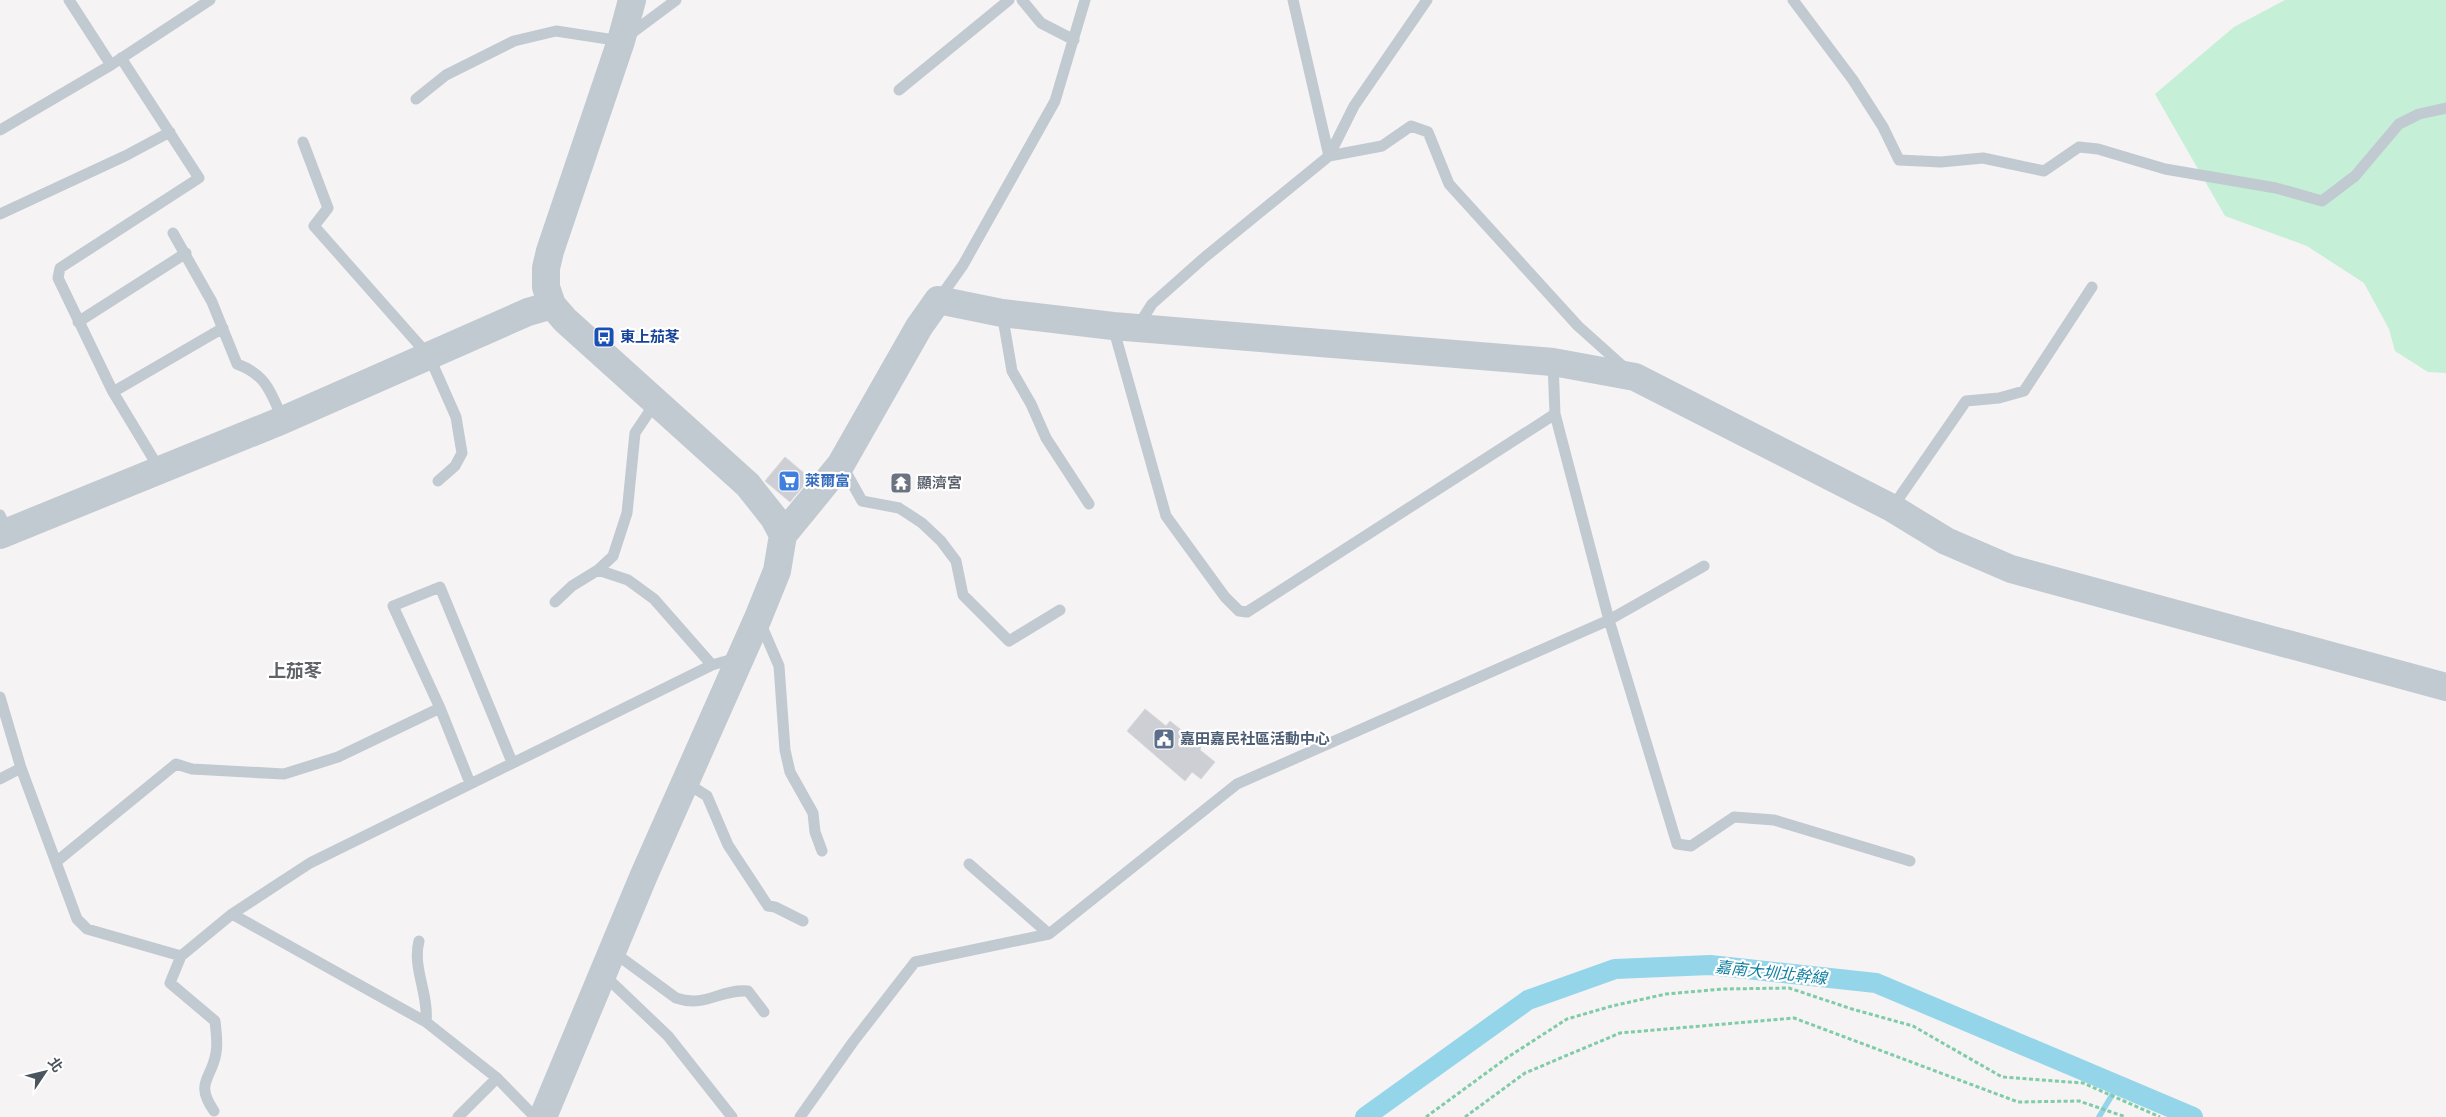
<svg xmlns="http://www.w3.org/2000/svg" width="2446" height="1117" viewBox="0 0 2446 1117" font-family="Ubuntu,'Noto Sans TC',sans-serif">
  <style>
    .green { fill: #c5efd6 }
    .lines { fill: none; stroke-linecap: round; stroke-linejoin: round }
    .stream { stroke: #94d5ea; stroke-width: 5.5 }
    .canal { stroke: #94d5ea; stroke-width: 20 }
    .building { fill: #cdcfd4; stroke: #d7d9dd }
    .path { stroke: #7ecca8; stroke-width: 3; stroke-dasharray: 4 2.5; stroke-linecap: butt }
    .service { stroke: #c1c9d1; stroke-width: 11 }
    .tertiary { stroke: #c1c9d1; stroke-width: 28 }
    .labels { text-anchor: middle; stroke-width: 4.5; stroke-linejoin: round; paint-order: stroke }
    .transit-label { font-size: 15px; font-weight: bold; fill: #164399; stroke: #fff; text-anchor: start }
    .shop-label { font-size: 15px; font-weight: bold; fill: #366cbe; stroke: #fff; text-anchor: start }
    .worship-label { font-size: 15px; font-weight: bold; fill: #5b616d; stroke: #fff; text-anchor: start }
    .service-label { font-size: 15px; font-weight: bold; fill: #4e5e75; stroke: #fff; text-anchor: start }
    .water-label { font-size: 16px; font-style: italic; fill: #1380a3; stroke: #fff }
    .quarter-label { font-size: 18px; font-weight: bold; fill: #5f6367; stroke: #fff }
  </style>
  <rect width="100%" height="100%" fill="#f5f3f3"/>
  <path class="green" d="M2285,0H2446V373L2428,372L2395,351L2389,329L2364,283L2307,246L2225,216L2155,94L2234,27Z"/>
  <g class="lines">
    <path class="stream" d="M2099,1117L2118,1085"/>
    <path class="canal" d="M1365,1117L1528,1000L1615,969L1710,965L1876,983L2193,1117"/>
  </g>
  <path class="building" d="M785,457L810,478L790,502L765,481Z
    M1145,709L1166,726L1170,721L1201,746L1200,750L1215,762L1201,779L1192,772L1185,781L1127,731Z"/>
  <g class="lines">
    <path class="path" d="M1426,1117L1508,1057L1567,1019L1612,1006L1666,994L1723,989L1789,988L1852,1009L1913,1026L2002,1077L2083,1083L2160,1117
      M1465,1117L1525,1073L1620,1033L1794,1018L2018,1102L2079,1101L2126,1117"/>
    <path class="service" d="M69,0L111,65
      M1022,0L1041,23L1074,40
      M1293,0L1329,156L1382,146L1411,126L1428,132L1449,184L1578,326L1626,369
      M1793,0L1853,80L1883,127L1899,160L1941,162L1983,158L2044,171L2079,147L2098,149L2165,169L2276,188L2322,201L2355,176L2399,124L2419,114L2446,108
      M121,58L199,178L60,268L58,278L113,392L160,470
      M899,90L1009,0
      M416,99L446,75L514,41L556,31L621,41L676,0
      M0,130L111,65L210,0
      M303,142L328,208L314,226L429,356L456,417L462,453L455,466L438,481
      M0,214L125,156L170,132
      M173,233L212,302L237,364C267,375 271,393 283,420
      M939,299L963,265L1055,101L1085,0
      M1002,313L1012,371L1031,404L1046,438L1089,504
      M78,322L186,253
      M1138,326L1152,304L1205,257L1329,156L1354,106L1427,0
      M1113,327L1166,516L1225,597L1239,611L1247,612L1555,414
      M1553,362L1555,414L1609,620L1677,844L1691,846L1734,817L1774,820L1910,861
      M113,392L223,328
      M842,465L862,501L899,508L922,523L941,541L956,561L963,595L1009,641L1060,610
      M1892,508L1966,401L1999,398L2024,391L2092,287
      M0,515L8,532
      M598,570L628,580L654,599L712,665
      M555,602L572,586L598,570L613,556L627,513L635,433L655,403
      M760,622L779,666L785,750L790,772L813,813L815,832L822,851
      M0,697L21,768L77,919L87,929L181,956L232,914L310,863L712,665L737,658
      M0,779L21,768
      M685,782L707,796L728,845L768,906L775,907L803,921
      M470,783L440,708L393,606L440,587L512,762
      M56,862L176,764L192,769L284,774L338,757L440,708
      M969,864L1049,934
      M232,914L426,1022L497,1078L535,1117
      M419,941C412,968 429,994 426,1022
      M612,951L676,998C706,1008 719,989 748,991L764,1012
      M181,956L170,983L215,1021C216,1031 218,1043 216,1053C212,1079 194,1082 214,1111
      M603,974L668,1036L732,1117
      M458,1117L497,1078
      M800,1117L853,1042L915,962L1049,934L1237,784L1609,620L1704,566"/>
    <path class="tertiary" d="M0,535L283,420L528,312L552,305
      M783,535L841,464L919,327L938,300L1002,313L1113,326L1553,362L1635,377L1892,508L1946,541L2011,569L2446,687
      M543,1117L644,875L758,618L777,571L783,535L774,518L748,485L565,320L552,305L546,287V268L550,251L621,41L632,0"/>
  </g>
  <defs>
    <g id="bus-square" transform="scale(1.125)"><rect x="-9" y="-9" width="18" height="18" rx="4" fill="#1a4fb4" stroke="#fff"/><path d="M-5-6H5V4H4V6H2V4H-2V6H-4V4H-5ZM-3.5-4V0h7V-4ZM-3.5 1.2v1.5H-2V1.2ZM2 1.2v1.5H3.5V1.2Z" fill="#fff"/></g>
    <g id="supermarket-square" transform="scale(1.125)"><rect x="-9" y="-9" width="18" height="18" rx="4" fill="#3f7fe0" stroke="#fff"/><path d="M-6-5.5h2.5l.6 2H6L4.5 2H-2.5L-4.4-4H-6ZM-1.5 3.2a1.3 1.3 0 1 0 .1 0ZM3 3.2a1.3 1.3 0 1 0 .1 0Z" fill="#fff"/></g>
    <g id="temple-square" transform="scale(1.125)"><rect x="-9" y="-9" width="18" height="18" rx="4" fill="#6b7280" stroke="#fff"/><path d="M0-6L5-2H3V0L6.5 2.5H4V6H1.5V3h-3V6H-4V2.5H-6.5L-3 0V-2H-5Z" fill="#fff"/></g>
    <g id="civic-square" transform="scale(1.125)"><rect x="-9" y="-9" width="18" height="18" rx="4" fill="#5c6f8a" stroke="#fff"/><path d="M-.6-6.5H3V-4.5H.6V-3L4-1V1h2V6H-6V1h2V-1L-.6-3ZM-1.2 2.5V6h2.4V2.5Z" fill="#fff"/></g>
  </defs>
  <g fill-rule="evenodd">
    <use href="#bus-square" x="604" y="337"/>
    <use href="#supermarket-square" x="789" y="481"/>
    <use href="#temple-square" x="901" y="483"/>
    <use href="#civic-square" x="1164" y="739"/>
  </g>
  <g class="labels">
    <g class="transit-label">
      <text x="620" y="342">東上茄苳</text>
    </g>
    <g class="shop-label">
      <text x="805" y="486">萊爾富</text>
    </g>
    <g class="worship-label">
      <text x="917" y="488">顯濟宮</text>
    </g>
    <g class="service-label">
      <text x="1180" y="744">嘉田嘉民社區活動中心</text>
    </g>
    <g class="water-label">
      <text transform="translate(1771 972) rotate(6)" y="6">嘉南大圳北幹線</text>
    </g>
    <g class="quarter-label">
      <text x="295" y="677">上茄苳</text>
    </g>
  </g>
  <g transform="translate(45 1072) rotate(55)" stroke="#ffffff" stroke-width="4" paint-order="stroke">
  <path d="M0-4L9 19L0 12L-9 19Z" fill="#4b5560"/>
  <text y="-8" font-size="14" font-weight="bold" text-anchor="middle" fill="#4b5560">北</text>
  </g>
</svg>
